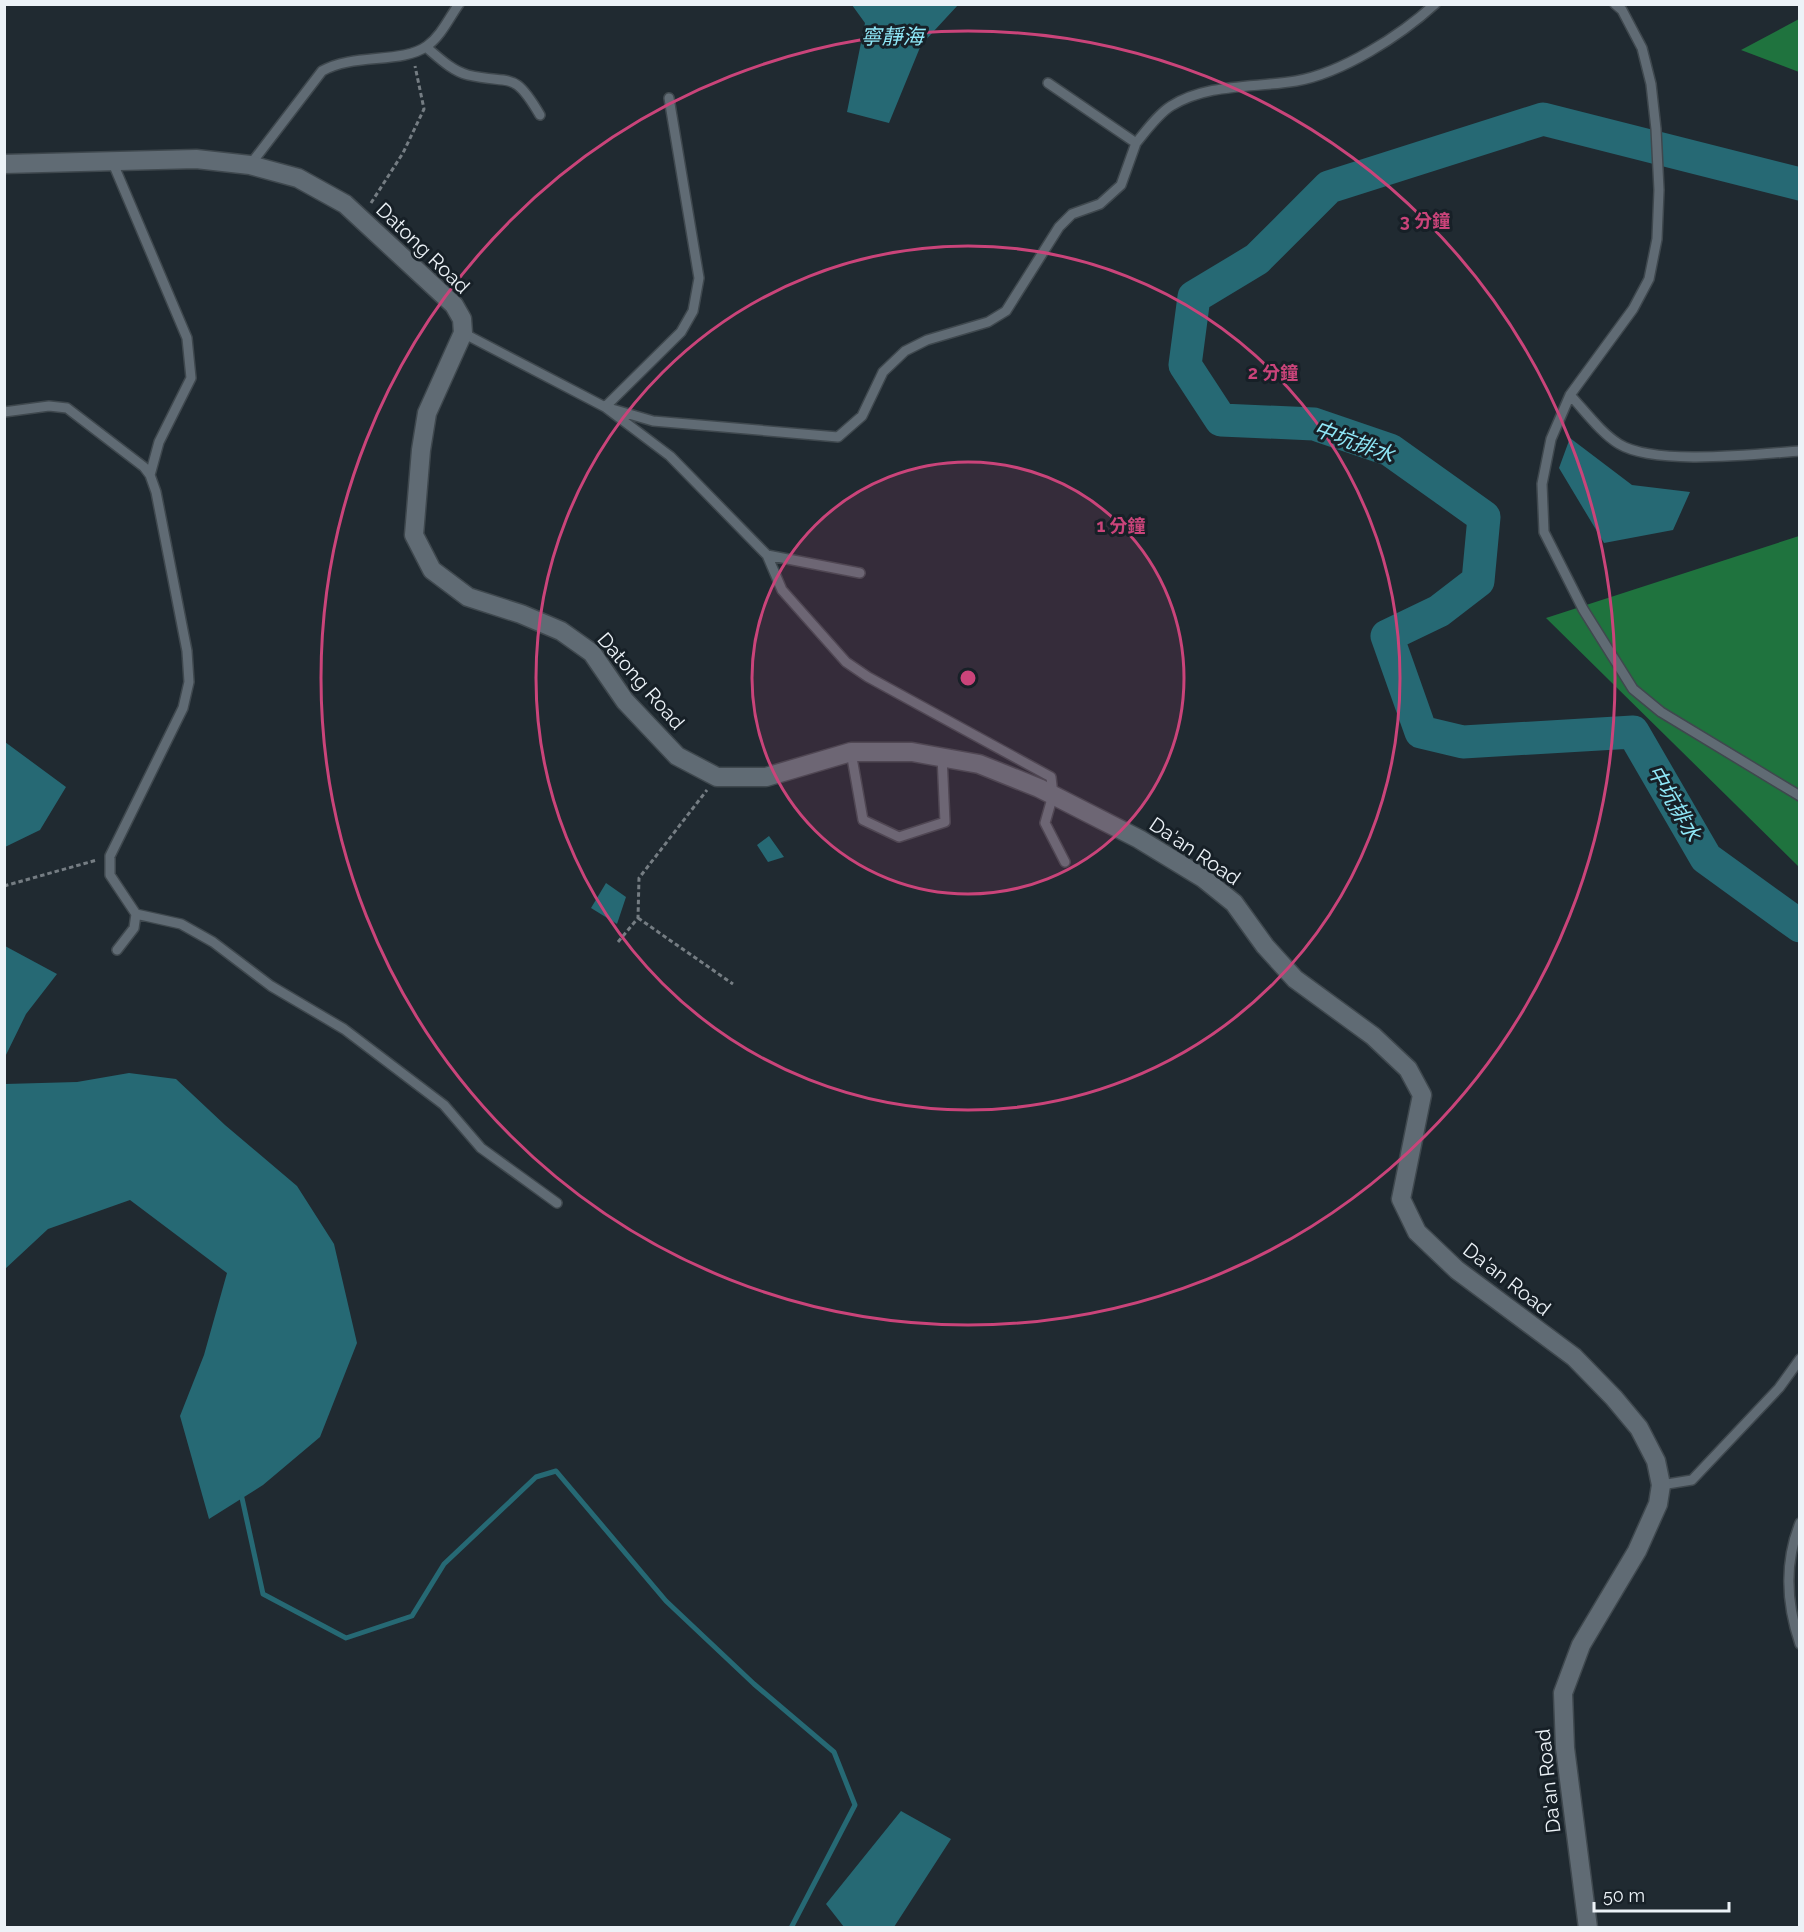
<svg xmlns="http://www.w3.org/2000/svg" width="1804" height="1932" viewBox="0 0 1804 1932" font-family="Raleway,'Noto Sans TC',sans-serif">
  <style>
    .forest { fill: #1f733e }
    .water { fill: #266974 }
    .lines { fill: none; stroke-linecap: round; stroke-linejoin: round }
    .stream { stroke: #266974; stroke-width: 5 }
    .river { stroke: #266974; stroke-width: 33 }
    .lane-casing { stroke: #3f484e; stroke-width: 12 }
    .secondary-casing { stroke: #3f484e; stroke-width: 21 }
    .path { stroke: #757d83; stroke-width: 3; stroke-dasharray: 4.5 3; stroke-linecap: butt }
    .lane { stroke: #606b74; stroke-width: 9 }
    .secondary { stroke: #606b74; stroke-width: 18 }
    .ring { fill: none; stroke: #ca447a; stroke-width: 3 }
    .labels { text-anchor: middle; stroke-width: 6; stroke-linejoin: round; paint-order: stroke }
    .street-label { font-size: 20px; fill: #ecf2f7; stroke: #172027 }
    .water-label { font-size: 21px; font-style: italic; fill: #8fe7f7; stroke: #172027 }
    .centre { fill: #ca447a; stroke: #172027; stroke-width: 3 }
    .ring-label { font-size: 18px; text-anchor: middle; font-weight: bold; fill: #ca447a; stroke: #172027; stroke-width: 6; stroke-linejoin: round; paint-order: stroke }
  </style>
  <rect width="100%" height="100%" fill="#202a31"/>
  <path class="forest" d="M1799,19V72L1741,50Z
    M1799,536V867L1546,618Z"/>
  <path class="water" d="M852,5H958L921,45L889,123L847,112L865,23Z
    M1570,438L1632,485L1690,492L1673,530L1604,543L1559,468Z
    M5,742L66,787L40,830L5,847Z
    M769,836L784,857L768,862L757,845Z
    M606,883L626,897L617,924L591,908Z
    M5,946L57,974L26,1014L5,1057Z
    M129,1073L176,1079L225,1125L297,1186L334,1244L357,1343L320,1437L263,1485L209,1519L180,1416L204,1355L227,1273L130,1200L48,1229L5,1269V1084L77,1082Z
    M901,1811L951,1839L894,1927H844L826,1904Z"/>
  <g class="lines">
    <path class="stream" d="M242,1498L263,1594L346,1638L412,1616L444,1564L536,1477L556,1471L666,1601L754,1684L834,1752L855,1805L791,1928"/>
    <path class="river" d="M1800,184L1543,119L1329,187L1257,259L1194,297L1185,365L1221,420L1314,424L1390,450L1484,517L1478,581L1439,611L1387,636L1421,732L1463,742L1633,732L1706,858L1800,926"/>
    <g class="lane-casing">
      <path id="lane" d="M1615,4L1622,10L1642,48L1651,84L1656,129L1659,190L1657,239L1649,279L1633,309L1570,395L1551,439L1542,484L1544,532L1583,609L1633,689L1661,712L1800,796
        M426,47C438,57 452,71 468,75C512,85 513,69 540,115
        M1048,83L1136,143C1146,131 1158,114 1171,106C1208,83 1254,88 1296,81C1342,73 1400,36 1435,4
        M669,98L699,278L693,311L681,332L605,407L653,421L838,437L862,416L883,372L905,351L927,340L988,322L1006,311L1059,227L1072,214L1100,204L1121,185L1136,143
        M112,161L187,338L191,378L159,442L150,475
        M250,165L322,71C353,53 402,64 427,46C441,36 449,18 459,4
        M463,333L605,407L670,456L767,555L782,590L846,662L868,677L1051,777L1053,795L1045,823L1065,862
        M1570,395C1585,411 1601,433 1619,444C1655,466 1757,454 1800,451
        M4,412L49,406L67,408L144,467L150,475L156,492L187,651L189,682L183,708L110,856V875L136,914L134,928L117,950
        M767,555L860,573
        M851,752L863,820L899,837L945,822L942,756
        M136,914L181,924L213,942L271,986L344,1029L444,1105L481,1148L557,1203
        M1661,1485L1692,1480L1779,1388L1800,1359
        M1800,1523C1784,1563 1786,1603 1800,1644"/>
    </g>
    <g class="secondary-casing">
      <path id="secondary" d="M4,164L196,159L250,165L298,178L345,204L454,305L462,319L463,333L427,413L421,450L414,535L432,570L468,597L521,614L561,631L592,653L625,701L677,756L717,777H766L851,752H912L979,764L1039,788L1139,839L1203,878L1234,903L1265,946L1295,979L1373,1036L1408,1069L1422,1095L1401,1199L1417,1232L1457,1270L1574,1357L1614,1398L1639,1428L1656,1461L1661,1485L1658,1504L1637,1551L1581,1645L1563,1693L1565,1748L1588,1928"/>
    </g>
    <path class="path" d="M371,203L403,153L424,109L415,66
      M4,886L97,860
      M638,918L733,984
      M618,942L638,918L639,878L707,790"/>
    <use href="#lane" class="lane"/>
    <use href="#secondary" class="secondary"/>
  </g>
  <circle cx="968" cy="678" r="216" fill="#ca447a" fill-opacity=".12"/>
  <g class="ring">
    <circle cx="968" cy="678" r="216"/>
    <circle cx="968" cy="678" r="432"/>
    <circle cx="968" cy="678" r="647"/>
  </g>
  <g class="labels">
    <g class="street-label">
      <text transform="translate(423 248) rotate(44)" y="7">Datong Road</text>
      <text transform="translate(641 681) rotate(49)" y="7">Datong Road</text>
      <text transform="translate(1195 851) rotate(34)" y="7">Da'an Road</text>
      <text transform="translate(1507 1279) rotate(38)" y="7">Da'an Road</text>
      <text transform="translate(1548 1781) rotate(-96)" y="7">Da'an Road</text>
    </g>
    <g class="water-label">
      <text x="892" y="44">寧靜海</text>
      <text transform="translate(1354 442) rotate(20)" y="7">中坑排水</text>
      <text transform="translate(1674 803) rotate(60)" y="7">中坑排水</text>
    </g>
  </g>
  <circle cx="968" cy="678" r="9" class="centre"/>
  <g class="ring-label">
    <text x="1425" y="227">3 分鐘</text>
    <text x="1273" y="379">2 分鐘</text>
    <text x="1121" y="532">1 分鐘</text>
  </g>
  <rect width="1804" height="1932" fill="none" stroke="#ecf2f7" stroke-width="12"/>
  <path d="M1594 1902v9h135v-9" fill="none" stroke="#ecf2f7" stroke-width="3"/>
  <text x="1603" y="1902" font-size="18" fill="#ecf2f7" stroke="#172027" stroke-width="4.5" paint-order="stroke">50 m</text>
</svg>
